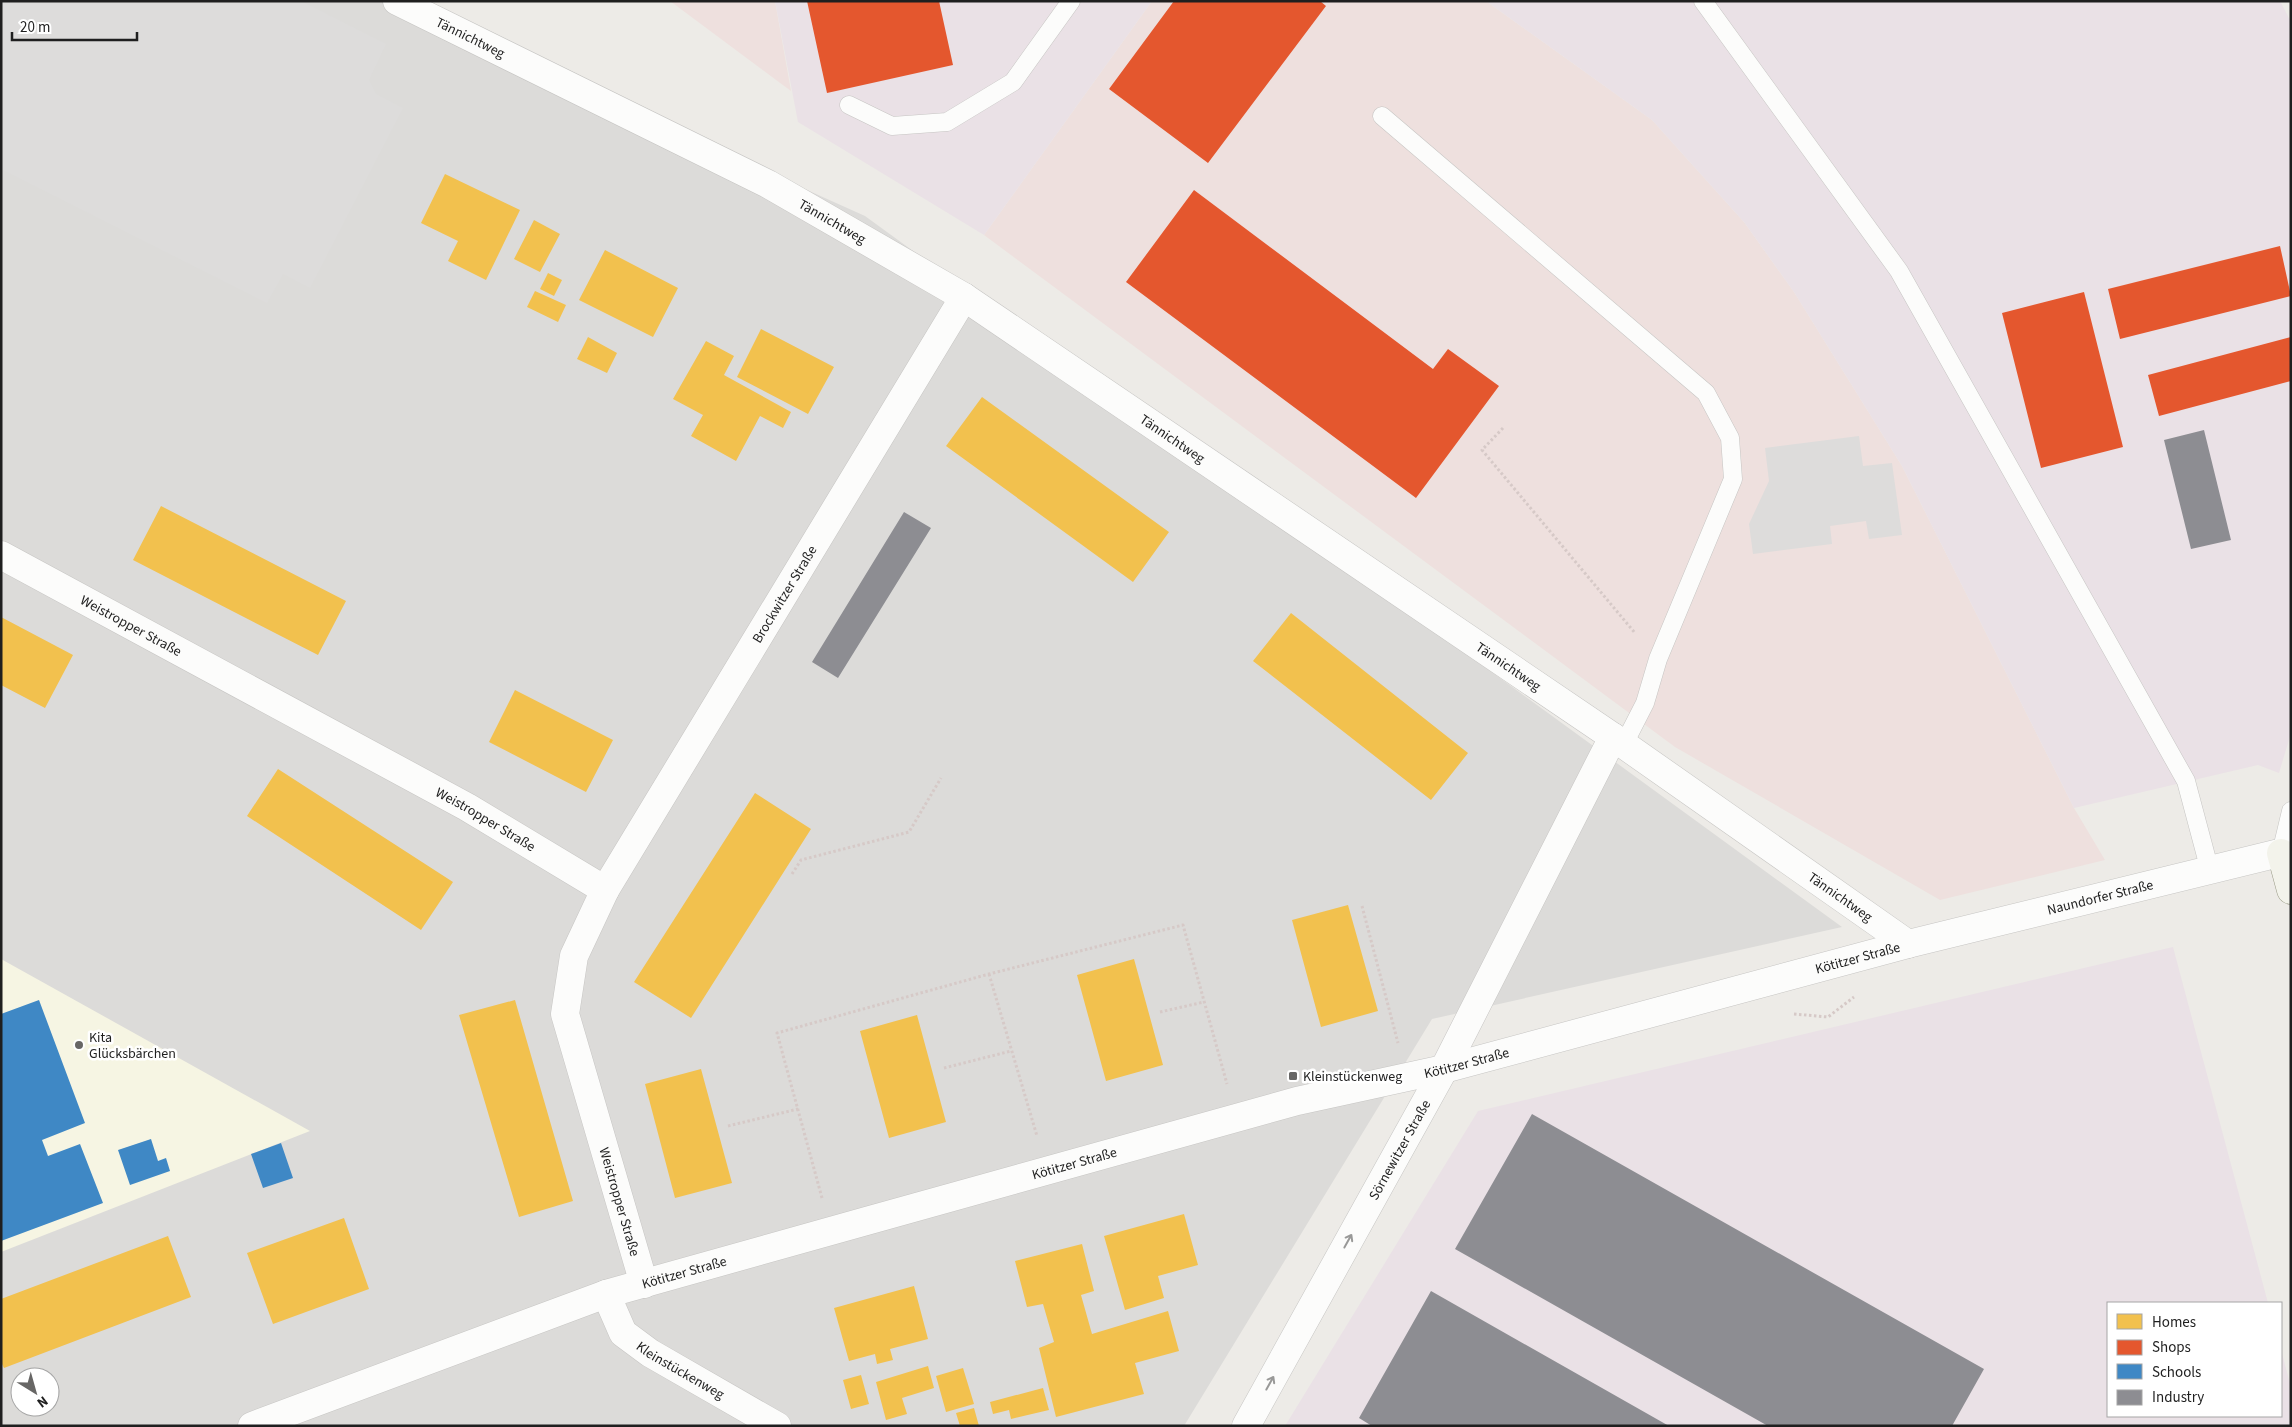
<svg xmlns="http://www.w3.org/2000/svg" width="2292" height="1427" viewBox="0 0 2292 1427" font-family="'Source Sans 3',sans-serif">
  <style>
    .residential { fill: #dcdbd9; fill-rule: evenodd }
    .commercial { fill: #eee0de }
    .industrial { fill: #eae1e6 }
    .education { fill: #f6f5e3 }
    .parking { fill: #dddcdb }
    .homes { fill: #f2c14e }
    .shops { fill: #e4572e }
    .schools { fill: #3f88c5 }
    .industry { fill: #8d8d92 }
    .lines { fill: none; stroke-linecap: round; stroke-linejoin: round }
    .service-casing { stroke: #c6c5c3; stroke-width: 19 }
    .minor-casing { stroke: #c6c5c3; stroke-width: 29 }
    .tertiary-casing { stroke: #c6c5c3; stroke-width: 29 }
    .secondary-casing { stroke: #949580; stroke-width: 29 }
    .path { stroke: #d6c9c7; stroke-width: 3; stroke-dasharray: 2.5 2.5; stroke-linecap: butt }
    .service { stroke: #fcfcfb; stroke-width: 18 }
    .minor { stroke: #fcfcfb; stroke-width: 28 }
    .tertiary { stroke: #fcfcfb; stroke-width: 28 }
    .secondary { stroke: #f3f3eb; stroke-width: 28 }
    .oneway { stroke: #999998 }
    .poi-dot { fill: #676665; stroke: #fff; stroke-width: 2 }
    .labels { text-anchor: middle; stroke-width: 5; stroke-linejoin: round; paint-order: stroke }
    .street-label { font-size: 14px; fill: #1f1f1f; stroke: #fff }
    .poi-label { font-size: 14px; fill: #1f1f1f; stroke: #fff; text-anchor: start }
  </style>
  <rect width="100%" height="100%" fill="#edebe7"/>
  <path class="residential" d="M1,1H387L865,216L1842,927L1432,1019L1184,1426H1ZM20,1377H50V1407H20Z"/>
  <path class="commercial" d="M670,1H775L791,91Z
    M1152,1H1486L1652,120L1744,222L1794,292L1902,466L2074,808L2105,860L1940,900L1675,747L984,235Z"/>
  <path class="industrial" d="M775,1H1152L984,235L798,122Z
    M1486,1H2280L2291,22V733L2279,773L2258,765L2074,808L1902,466L1794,292L1744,222L1652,120Z
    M2173,947L2268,1303H2108V1416H2281V1350L2291,1387V1426H1285L1478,1111Z"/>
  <path class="education" d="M1,959L310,1131L1,1252Z"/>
  <path class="parking" d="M1,1H301L386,44L369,80L376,94L403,108L310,288L283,274L267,303L1,169Z
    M1859,436L1863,466L1892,463L1902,535L1869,539L1866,521L1830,526L1832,544L1753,554L1749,524L1769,481L1765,448Z"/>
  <path class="homes" d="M445,174L520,210L486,280L448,261L458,241L421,223Z
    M534,220L560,234L540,272L514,259Z
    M605,250L678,288L653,337L579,300Z
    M548,273L562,280L554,296L540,289Z
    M535,291L566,305L558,322L527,307Z
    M761,329L834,367L808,414L737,377Z
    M588,337L617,353L607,373L577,359Z
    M706,341L734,356L724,375L791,412L783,428L760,416L736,461L691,436L703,415L673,399Z
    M982,397L1169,532L1133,582L946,446Z
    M161,506L346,601L318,655L133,560Z
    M1291,613L1468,753L1431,800L1253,661Z
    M1,617L73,655L45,708L1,685Z
    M515,690L613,740L586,792L489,742Z
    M278,769L453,882L421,930L247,816Z
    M755,793L811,829L691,1018L634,982Z
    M1348,905L1378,1011L1321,1027L1292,920Z
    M1134,959L1163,1065L1106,1081L1077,975Z
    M515,1000L573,1201L519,1217L459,1015Z
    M917,1015L946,1122L889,1138L860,1031Z
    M701,1069L732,1183L675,1198L645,1084Z
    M1184,1214L1198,1265L1158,1276L1164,1298L1125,1310L1104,1236Z
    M344,1218L369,1289L273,1324L247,1253Z
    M168,1236L191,1297L4,1368L1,1362V1299Z
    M1082,1244L1094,1291L1081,1295L1092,1334L1168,1311L1179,1351L1135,1363L1144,1394L1056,1417L1039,1348L1054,1342L1043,1304L1027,1307L1015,1261Z
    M914,1286L928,1339L890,1349L893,1360L877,1364L875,1354L849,1361L834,1308Z
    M928,1366L934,1388L902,1398L907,1414L886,1420L876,1382Z
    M963,1368L974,1404L946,1412L936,1376Z
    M861,1375L869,1404L851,1409L843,1380Z
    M1043,1388L1049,1410L1011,1419L1009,1410L993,1414L990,1402Z
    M974,1408L979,1426H960L956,1413Z"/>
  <path class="shops" d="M807,1H939L953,65L827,93Z
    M1174,1H1320L1326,6L1208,163L1109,89Z
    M1194,190L1433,369L1448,349L1499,386L1416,498L1126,282Z
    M2280,246L2291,296L2120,339L2108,289Z
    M2084,292L2123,447L2041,468L2002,313Z
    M2291,337V381L2159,416L2148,375Z"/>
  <path class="schools" d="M39,1000L85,1123L42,1140L48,1156L80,1144L103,1203L1,1241V1014Z
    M151,1139L158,1161L166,1158L170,1171L130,1185L118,1150Z
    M281,1143L293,1178L263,1188L251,1154Z"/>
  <path class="industry" d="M2204,430L2231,540L2191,549L2164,440Z
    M904,512L931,528L838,678L812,662Z
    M1532,1114L1984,1369L1952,1426H1768L1455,1249Z
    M1431,1291L1669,1426H1372L1359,1418Z"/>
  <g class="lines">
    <g class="service-casing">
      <path id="service" d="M1703,1L1899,271L2186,781L2210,871
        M849,105L892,126L947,122L1013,82L1071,1
        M1382,116L1706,393L1730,438L1733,479L1658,659L1645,703L1624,744
        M2281,853L2291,811"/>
    </g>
    <g class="minor-casing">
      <g id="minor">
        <path id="s1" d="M397,1L768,184L964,297L1613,737L1908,944"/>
        <path id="s2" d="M1,555L467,807L605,890L574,956L565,1014L644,1284"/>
        <path id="s3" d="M605,890L964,297"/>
        <path d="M1444,1069L1613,737"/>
        <path id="s4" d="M606,1294L623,1333L650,1353L777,1426"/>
      </g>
    </g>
    <g class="tertiary-casing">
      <g id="tertiary">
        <path id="s5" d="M252,1426L606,1294L870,1220L1297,1101L1444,1069L1908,944L2291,850"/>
        <path id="s6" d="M1246,1426L1444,1069"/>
      </g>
    </g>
    <g class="secondary-casing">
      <path id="secondary" d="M2281,853L2291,890"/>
    </g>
    <path class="path" d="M1503,428L1482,450L1635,633
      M792,874L801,860L909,832L941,778
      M1362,906L1398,1043
      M989,974L1037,1136
      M1160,1012L1204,1002
      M1794,1014L1828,1017L1854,997
      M944,1068L1011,1051
      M728,1126L798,1109
      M822,1198L777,1033L989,974L1183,925L1227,1084"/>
    <use href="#service" class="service"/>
    <use href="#minor" class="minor"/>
    <use href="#tertiary" class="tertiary"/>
    <use href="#secondary" class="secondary"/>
  </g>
  <defs><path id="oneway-shaft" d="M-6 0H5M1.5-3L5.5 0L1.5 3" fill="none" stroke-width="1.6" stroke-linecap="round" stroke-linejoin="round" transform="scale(1.25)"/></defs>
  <g class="oneway">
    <use href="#oneway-shaft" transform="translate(1348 1241) rotate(-61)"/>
    <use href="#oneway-shaft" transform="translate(1270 1383) rotate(-61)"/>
  </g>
  <g class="poi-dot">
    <circle cx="79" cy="1045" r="5"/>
    <rect x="1288" y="1071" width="10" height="10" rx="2.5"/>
  </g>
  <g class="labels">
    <g class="street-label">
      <text dy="5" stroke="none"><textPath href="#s1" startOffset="82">Tännichtweg</textPath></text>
      <text dy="5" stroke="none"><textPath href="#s1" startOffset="488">Tännichtweg</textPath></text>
      <text dy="5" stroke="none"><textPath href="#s1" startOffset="892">Tännichtweg</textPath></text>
      <text dy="5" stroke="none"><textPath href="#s3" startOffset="346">Brockwitzer Straße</textPath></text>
      <text dy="5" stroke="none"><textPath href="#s2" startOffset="148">Weistropper Straße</textPath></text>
      <text dy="5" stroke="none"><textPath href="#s1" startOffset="1298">Tännichtweg</textPath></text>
      <text dy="5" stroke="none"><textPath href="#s2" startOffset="552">Weistropper Straße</textPath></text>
      <text dy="5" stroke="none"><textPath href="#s1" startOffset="1702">Tännichtweg</textPath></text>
      <text dy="5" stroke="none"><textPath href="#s5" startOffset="1924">Naundorfer Straße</textPath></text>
      <text dy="5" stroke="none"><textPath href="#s5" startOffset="1674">Kötitzer Straße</textPath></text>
      <text dy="5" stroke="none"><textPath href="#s5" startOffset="1269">Kötitzer Straße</textPath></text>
      <text dy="5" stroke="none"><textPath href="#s6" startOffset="316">Sörnewitzer Straße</textPath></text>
      <text dy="5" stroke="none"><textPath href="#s5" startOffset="864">Kötitzer Straße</textPath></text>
      <text dy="5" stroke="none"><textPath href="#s2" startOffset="1018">Weistropper Straße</textPath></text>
      <text dy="5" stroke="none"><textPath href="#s5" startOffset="459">Kötitzer Straße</textPath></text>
      <text dy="5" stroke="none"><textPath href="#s4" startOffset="111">Kleinstückenweg</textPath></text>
    </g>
    <g class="poi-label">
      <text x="89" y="1042">Kita<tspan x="89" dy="16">Glücksbärchen</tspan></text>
      <text x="1303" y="1081">Kleinstückenweg</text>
    </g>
  </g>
  <rect width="2292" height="1427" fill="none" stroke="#1f1f1f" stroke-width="5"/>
  <rect x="2107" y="1302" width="175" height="115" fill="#ffffff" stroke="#a5a5a5"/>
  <rect x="2117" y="1314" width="25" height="15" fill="#f2c14e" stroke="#a5a5a5"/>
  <text x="2152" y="1327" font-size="15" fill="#1f1f1f">Homes</text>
  <rect x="2117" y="1340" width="25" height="15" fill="#e4572e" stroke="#a5a5a5"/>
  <text x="2152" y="1352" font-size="15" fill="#1f1f1f">Shops</text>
  <rect x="2117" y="1364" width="25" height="15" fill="#3f88c5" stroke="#a5a5a5"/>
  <text x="2152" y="1377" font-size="15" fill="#1f1f1f">Schools</text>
  <rect x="2117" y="1390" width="25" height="15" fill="#8d8d92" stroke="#a5a5a5"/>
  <text x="2152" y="1402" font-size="15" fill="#1f1f1f">Industry</text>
  <g transform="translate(35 1392) rotate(143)"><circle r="24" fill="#ffffff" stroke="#a5a5a5"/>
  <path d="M0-4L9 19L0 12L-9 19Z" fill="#676665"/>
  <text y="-8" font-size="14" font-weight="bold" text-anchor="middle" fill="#1f1f1f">N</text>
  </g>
  <path d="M12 32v8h125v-8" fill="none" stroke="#1f1f1f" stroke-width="2.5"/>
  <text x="20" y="32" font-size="15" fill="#1f1f1f" stroke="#ffffff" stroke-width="4" paint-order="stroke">20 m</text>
</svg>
